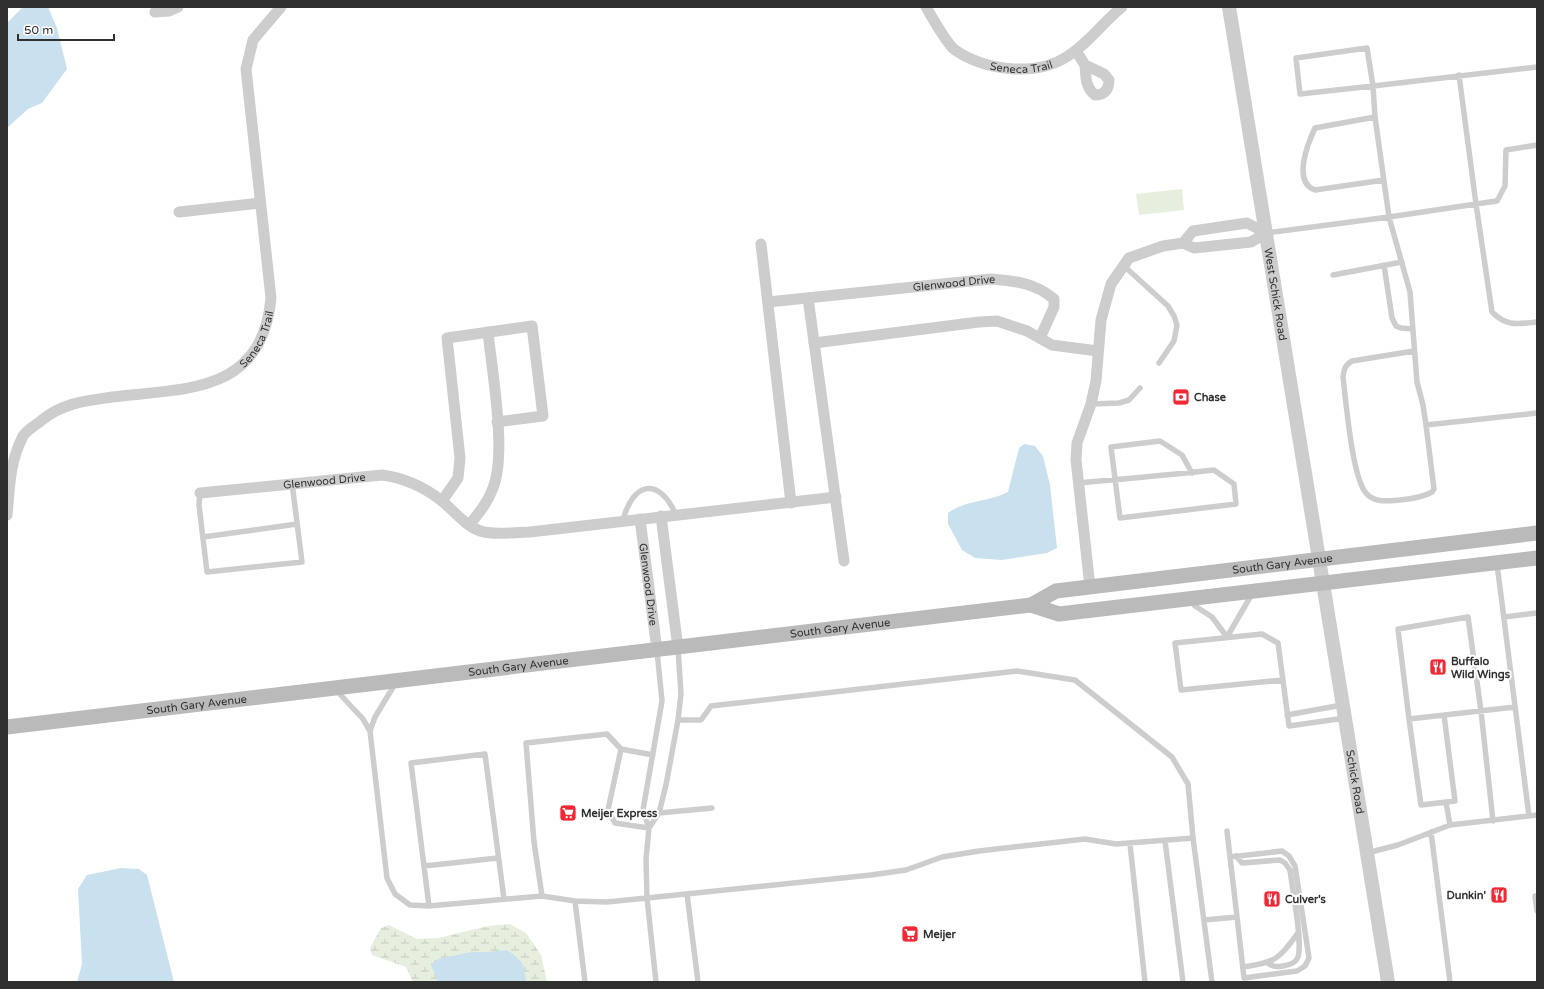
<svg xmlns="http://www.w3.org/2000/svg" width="1544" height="989" viewBox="0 0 1544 989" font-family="'Varela Round',sans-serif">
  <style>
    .wetland { fill: url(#wetland-marsh) }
    .garden { fill: #e6eede }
    .water { fill: #c9e0ef }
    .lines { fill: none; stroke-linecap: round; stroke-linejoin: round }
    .service { stroke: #cdcdcd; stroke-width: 5.5 }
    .minor { stroke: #cdcdcd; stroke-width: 11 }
    .tertiary { stroke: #cdcdcd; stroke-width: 14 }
    .secondary { stroke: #bababa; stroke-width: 15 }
    .labels { text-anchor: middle; stroke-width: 4; stroke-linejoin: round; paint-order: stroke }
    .street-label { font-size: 11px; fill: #303030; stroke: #fff }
    .poi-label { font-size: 11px; font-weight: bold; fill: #303030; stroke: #fff; text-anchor: start }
  </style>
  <defs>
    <pattern id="wetland-marsh" width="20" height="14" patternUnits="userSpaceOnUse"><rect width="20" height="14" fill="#e6eede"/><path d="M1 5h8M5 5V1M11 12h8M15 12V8" fill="none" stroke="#c6ccbf"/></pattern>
  </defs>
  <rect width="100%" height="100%" fill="#fff"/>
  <path class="wetland" d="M510,924L526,933L541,955L547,982H413L406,967L372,955L370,948L381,928L389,925L417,939L438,938L488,926Z"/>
  <path class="garden" d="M1182,189L1184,210L1139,215L1136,194Z"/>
  <path class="water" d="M23,7H48L57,28L67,69L42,103L28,109L7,128V23Z
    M1024,444L1035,446L1043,456L1050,485L1057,548L1047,553L1002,560L975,558L962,550L948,524V513C965,500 989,502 1008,492L1019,448Z
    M121,868L139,869L147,875L174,982H77L82,964L78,889L87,875Z
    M507,950C522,960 525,964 526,982H438L431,965L438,959L471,952H487Z"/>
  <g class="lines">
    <path class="service" d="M1367,48L1373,86L1300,94L1296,58Z
      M1459,75L1476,204L1389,217L1375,117L1373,86L1537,67
      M1375,117L1315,128C1308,143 1292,182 1315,190L1384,180
      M1537,145L1506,150L1505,186L1497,201L1476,204L1492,312C1507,327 1517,324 1537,322
      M1266,233L1389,217L1410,292L1417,382L1423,405L1426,425L1537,413
      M1384,265L1392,318L1396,326L1401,328L1412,329
      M1124,266L1168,306L1174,316L1177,325L1174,341L1159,363
      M1333,275L1402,262
      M1414,351L1352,361C1345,365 1344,369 1343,377C1346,401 1352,477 1366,493C1374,503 1388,501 1400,500C1411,499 1423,497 1432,492L1434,489L1426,425
      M1091,404L1119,403L1129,400L1140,388
      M1078,483C1123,479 1168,475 1214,470L1234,484L1236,504L1120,518L1111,447L1160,441L1182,455L1192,473
      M200,493L199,505L207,572L302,562L292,483
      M623,520C633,482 659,476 676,515
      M203,537L297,524
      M1497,564L1529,816
      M1191,601L1195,606L1212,617L1227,637L1252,594
      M1504,617L1537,613
      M657,651L662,701L643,810L649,828L646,859L647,898L871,875L906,870L942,857L979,851L1085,839L1116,844L1193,838
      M1283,680L1181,690L1175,643L1262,634L1278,643L1289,726L1345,718
      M336,690L363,719L370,731L387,878L395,894L410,905L429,906L542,896
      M1287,715L1342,705
      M1444,715L1455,801L1421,805L1409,719L1515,707
      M1409,719L1398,629L1468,617L1481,711L1493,821
      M678,720H701L711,706L1017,671L1075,680L1172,757L1188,784L1193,838L1212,982
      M370,731L375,717L395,684
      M621,749L608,810L615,823L649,828
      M653,755L621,749L607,734L526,743L534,842L542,896L575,901L607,902L647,898L656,982
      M1446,802L1450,825
      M659,813L712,808
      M649,828L659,813L666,785L678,720L681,694L678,648
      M1431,832L1450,982
      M1165,841L1183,982
      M1130,844L1145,982
      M1367,853L1398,845L1450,825L1537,815
      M1236,856L1242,863L1280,860L1285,863L1290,870C1292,888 1303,941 1298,957C1296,963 1289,965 1283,966C1277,967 1273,967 1268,963
      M1230,857L1282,851L1289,856L1295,866L1309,958L1305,966L1297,971L1244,978L1237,917
      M424,866L498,858
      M687,894L698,982
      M1535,896L1537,911
      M575,901L585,982
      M429,906L411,763L485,754L504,899
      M1204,920L1237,917L1227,831
      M1243,967C1276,962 1278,960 1298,933"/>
    <g class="minor">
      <path id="s1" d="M926,7C932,17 946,43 955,50C986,71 1036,77 1068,56C1090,42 1102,23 1122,7"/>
      <path d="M155,12L169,11L178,7"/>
      <path d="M1076,51L1085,65L1104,74L1109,80C1109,89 1105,95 1095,95C1085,87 1086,77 1085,65"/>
      <path d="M179,212L260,203"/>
      <path d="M761,244L791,503"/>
      <path d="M808,298L844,561"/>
      <path id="s2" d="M768,302L991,279C1016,281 1035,283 1054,299V307L1040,338"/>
      <path d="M814,343L979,322L997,321L1027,331L1052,345L1098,351"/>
      <path id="s3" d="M200,493L382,475C405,478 423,486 442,501C454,511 468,529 484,532C498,535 516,532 530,532L836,497"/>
      <path d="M442,501L458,478L460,458L447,338L532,326L543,416L497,422"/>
      <path id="s4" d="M7,515C10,486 9,464 23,436C27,430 36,425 42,420C63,403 85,401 112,397C187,388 262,394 271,298L246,69L253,40L281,7"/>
      <path d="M661,516L678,648"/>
      <path id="s5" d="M640,519L657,650"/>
      <path d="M470,524C479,513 488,502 493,488C507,453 492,372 488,332"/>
      <path d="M1090,587L1076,460L1077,443L1091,404L1096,381L1101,320L1111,284L1129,258L1163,246L1183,243L1194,248L1251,242L1266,233L1247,223L1193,231L1183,243"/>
    </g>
    <path class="tertiary" id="s6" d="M1229,7L1388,982"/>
    <g class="secondary">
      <path d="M1031,605L1059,614L1537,558"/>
      <path id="s7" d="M7,727L1031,605L1056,591L1537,533"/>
    </g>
  </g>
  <defs>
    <g id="bank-square" transform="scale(0.9)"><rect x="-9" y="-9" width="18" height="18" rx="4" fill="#f12937" stroke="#fff"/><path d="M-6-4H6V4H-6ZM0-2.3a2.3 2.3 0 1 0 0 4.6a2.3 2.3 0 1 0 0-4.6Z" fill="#fff"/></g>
    <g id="restaurant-square" transform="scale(0.9)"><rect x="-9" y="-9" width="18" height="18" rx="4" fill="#f12937" stroke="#fff"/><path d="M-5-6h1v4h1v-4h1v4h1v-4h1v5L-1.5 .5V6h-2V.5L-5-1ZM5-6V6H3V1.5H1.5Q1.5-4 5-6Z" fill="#fff"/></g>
    <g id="supermarket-square" transform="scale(0.9)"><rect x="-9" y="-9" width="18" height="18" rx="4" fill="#f12937" stroke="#fff"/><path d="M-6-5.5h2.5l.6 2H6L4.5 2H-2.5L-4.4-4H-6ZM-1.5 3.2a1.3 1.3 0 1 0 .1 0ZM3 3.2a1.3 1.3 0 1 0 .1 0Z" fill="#fff"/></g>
  </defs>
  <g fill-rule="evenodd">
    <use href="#bank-square" x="1181" y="397"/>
    <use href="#restaurant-square" x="1438" y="667"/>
    <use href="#supermarket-square" x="568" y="813"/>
    <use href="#restaurant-square" x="1499" y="895"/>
    <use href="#restaurant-square" x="1272" y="899"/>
    <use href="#supermarket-square" x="910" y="934"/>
  </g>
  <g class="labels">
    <g class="street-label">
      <text dy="4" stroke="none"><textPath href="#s1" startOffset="122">Seneca Trail</textPath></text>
      <text dy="4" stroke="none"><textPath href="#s2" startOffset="187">Glenwood Drive</textPath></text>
      <text dy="4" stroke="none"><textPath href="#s6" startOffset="291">West Schick Road</textPath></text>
      <text dy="4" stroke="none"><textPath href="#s4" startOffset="347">Seneca Trail</textPath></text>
      <text dy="4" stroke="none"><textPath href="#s3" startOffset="125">Glenwood Drive</textPath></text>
      <text dy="4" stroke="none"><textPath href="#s7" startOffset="1288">South Gary Avenue</textPath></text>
      <text dy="4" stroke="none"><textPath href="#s5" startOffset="66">Glenwood Drive</textPath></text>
      <text dy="4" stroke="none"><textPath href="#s7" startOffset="839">South Gary Avenue</textPath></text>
      <text dy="4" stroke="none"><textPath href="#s7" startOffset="515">South Gary Avenue</textPath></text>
      <text dy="4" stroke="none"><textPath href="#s7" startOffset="191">South Gary Avenue</textPath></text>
      <text dy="4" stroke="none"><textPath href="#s6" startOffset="785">Schick Road</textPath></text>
    </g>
    <g class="poi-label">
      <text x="1194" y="401">Chase</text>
      <text x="1451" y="665">Buffalo<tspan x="1451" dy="13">Wild Wings</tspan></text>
      <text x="581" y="817">Meijer Express</text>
      <text x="1486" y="899" text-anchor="end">Dunkin'</text>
      <text x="1285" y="903">Culver's</text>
      <text x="923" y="938">Meijer</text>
    </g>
  </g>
  <rect width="1544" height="989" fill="none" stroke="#303030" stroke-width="16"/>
  <path d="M18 34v6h96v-6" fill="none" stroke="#303030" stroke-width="2"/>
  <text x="24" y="34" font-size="12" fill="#303030" stroke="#ffffff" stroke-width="3" paint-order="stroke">50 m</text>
</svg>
